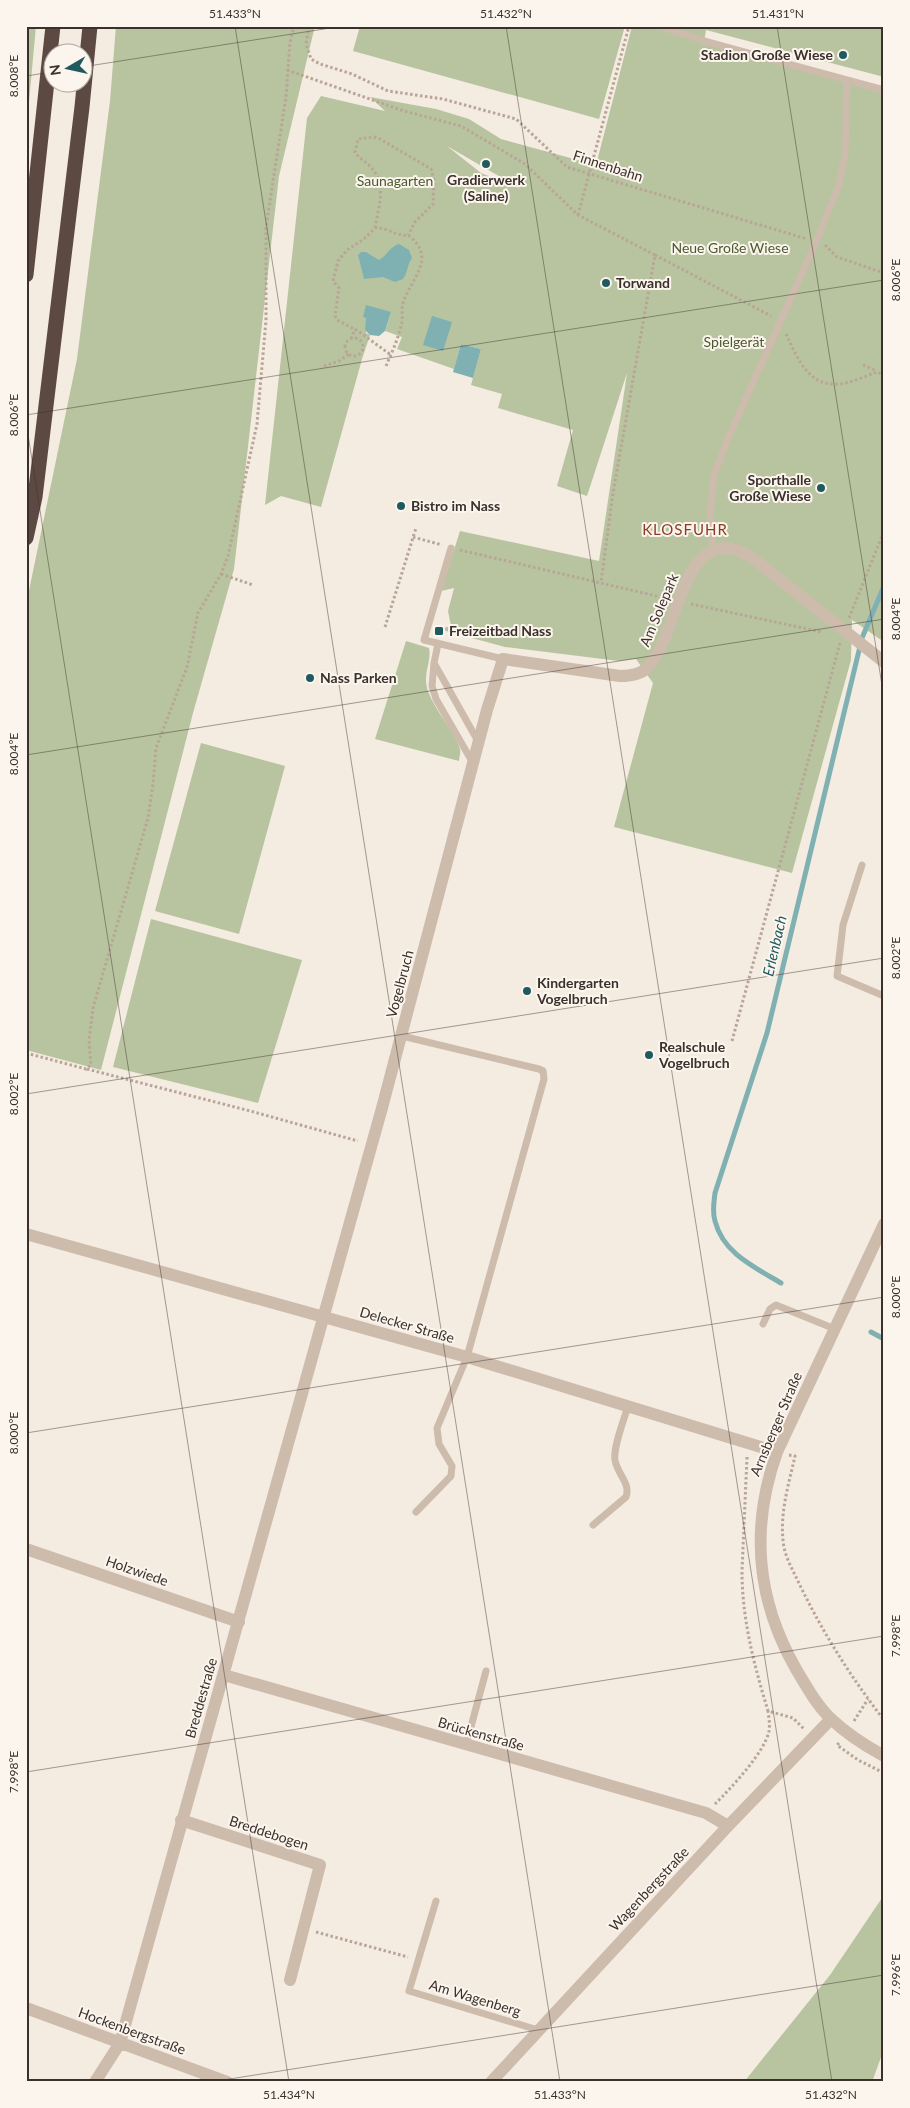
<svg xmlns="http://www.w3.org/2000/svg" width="910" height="2108" viewBox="0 0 910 2108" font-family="Lato,sans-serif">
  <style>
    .green { fill: #b8c4a0; fill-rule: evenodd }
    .water { fill: #7fb0b2 }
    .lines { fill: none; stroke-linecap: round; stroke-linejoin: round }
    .stream { stroke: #7fb0b2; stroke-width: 5 }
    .path { stroke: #b9a596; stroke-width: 3; stroke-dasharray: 2.5 2.5; stroke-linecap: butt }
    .service { stroke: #cdbbac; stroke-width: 7 }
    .minor { stroke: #cdbbac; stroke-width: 12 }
    .tertiary { stroke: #cdbbac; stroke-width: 12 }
    .motorway { stroke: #5c4a42; stroke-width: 15 }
    .ticks { fill: none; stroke: #3b302b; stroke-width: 1; stroke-opacity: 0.45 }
    .poi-dot { fill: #1f5a5e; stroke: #fbf5ee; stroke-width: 2 }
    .labels { text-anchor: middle; stroke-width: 4; stroke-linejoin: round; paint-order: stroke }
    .poi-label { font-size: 14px; font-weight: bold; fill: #3b302b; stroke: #fbf5ee; text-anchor: start }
    .street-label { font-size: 14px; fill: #3b302b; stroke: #fbf5ee }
    .park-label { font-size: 14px; fill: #4a5a2e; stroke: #fbf5ee }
    .neighbourhood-label { font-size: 15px; letter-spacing: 1px; fill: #8c3b22; stroke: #fbf5ee }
    .water-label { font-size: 15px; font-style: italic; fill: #1f5a5e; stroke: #fbf5ee }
    .neatline { fill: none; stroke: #3b302b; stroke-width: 2 }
    .ticks-label { font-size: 12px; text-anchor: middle; fill: #3b302b }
  </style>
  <rect width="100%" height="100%" fill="#f4ebe1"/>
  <path class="green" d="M26,26H36L26,134Z
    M116,26H315L279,176L234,569L193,713L101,1070L26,1050V605L77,359L110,101Z
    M360,26H625L599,119L353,51Z
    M632,26H884V77L706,30L704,42L884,91V642L852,620L851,660L792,873L614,827L653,683L636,659L619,661L505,647L439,629L451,626L448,611L454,588L441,591L460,531L599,561L627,373L587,496L557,486L573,430L498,408L502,394L471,385L481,349L461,344L454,369L397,349L402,337L385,331L391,312L363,317H366V333L370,335L362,359L321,507L281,496L265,505L307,118L321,96L385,111L370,97L436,109L469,119L501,139L596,165ZM447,146L521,189L481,173Z
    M406,641L429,648C432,662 422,674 428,691C435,711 454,730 460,749C461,753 459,757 459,761L375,739Z
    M201,743L285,766L239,934L155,911Z
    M151,919L302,960L258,1103L113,1067Z
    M884,1895V2049L872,2082H744L830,1975Z"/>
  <path class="water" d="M399,244L409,250L412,258C407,265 408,272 403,279L395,282L383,277L364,279L358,255L361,252H366L379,260C387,256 389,247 399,244Z
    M366,305L391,312L385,331L379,336L370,335L365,330L366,318L363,317Z
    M432,316L452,322L443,351L423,345Z
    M461,344L481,349L473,378L453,372Z"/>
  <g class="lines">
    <path class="stream" d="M781,1283C754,1267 723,1253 715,1221C712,1212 714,1202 715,1193L767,1033L862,638L884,586
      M871,1332L884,1339"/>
    <path class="path" d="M309,26L306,44L311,59L320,64L352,74L388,91L443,99L516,119L567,167L807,239
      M287,70L404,111L461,126L525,164L578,215L655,255L613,493L601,582
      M578,215L629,26
      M375,228C378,209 386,188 374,171C369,163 360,160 355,152L358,139L374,137L380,139L431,169L434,180L433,204L415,222L408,235
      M825,245L837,257L884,273
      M655,255L771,316
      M786,334C797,357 808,387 839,384C852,383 865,376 877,372L884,375
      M345 347a9 9 0 1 1 18 0a9 9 0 1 1-18 0Z
      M351,339L355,329
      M863,365L877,371
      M324,366L339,361L349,354
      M386,366C392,352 399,337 402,322C403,316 401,309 403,303C411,278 438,258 408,235C397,237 387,227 375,228L364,239L347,250L338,261L333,281L339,288L335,316L337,320L358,331L391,355
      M413,537L442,545
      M460,550L665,598
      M221,574L253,585
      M691,604L822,632
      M849,618L884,531
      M385,627L416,528
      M732,1041L840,643
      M26,1053L86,1069L91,1065L89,1040L93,1008L148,818L153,784L156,748L187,667L198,613L221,574L228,556L257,424L266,320V227L286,97L290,42L294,26
      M87,1069L254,1112L358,1141
      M789,1455L795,1456C789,1483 780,1512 783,1540C784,1554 791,1567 797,1579C821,1630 850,1676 884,1720
      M747,1457L742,1571C742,1619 754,1665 768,1711L793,1718L804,1729
      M854,1721L868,1699
      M839,1743L837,1745L858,1760L884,1773
      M715,1804C731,1788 765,1752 769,1731C770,1724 769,1718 768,1711
      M316,1932L408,1957"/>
    <path class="service" d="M659,26L704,41L847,80L845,153L839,185L816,242L729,436L714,475L710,514L713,550
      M847,80L884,90
      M451,548L424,640L503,659
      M438,644L434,663L479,743
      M434,663L432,686L436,699L473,763
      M862,865L843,925L837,976L884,996
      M402,1036L539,1069L543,1071L544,1079L467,1357L437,1428L439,1444L452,1466L451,1476L416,1512
      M763,1324L770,1309L776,1305L835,1329
      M593,1525L626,1497C631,1483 617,1474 615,1460C613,1447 624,1420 628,1406
      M466,1745L486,1671
      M436,1901L409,1991L538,2030"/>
    <path class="minor" d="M26,1234L467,1357L777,1452
      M26,1549L239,1622
      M224,1675L706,1813L728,1826
      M181,1820L320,1865L290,1980
      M26,2008L227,2082
      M95,2082L120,2043L382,1108L487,710L503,659L620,676C630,676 641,675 648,667C680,635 682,511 754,559L884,662
      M491,2082L728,1826L831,1719"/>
    <path class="tertiary" d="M884,1224L777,1452C750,1528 756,1599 796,1669C806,1686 816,1704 831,1719C847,1734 864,1745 884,1756"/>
    <path class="motorway" d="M26,275L53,26
      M26,538L35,497L82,107L90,26"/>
  </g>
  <path class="ticks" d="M235,26L560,2082M506,26L832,2082M777,26L884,698M82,67L343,26M26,76L52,72M26,415L884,280M26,422L289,2082M26,755L884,619M26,1094L884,958M26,1433L884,1297M26,1772L884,1636M211,2082L884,1975"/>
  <g class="poi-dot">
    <circle cx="843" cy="55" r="5"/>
    <circle cx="486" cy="164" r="5"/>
    <circle cx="606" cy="283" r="5"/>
    <circle cx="821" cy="488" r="5"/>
    <circle cx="401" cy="506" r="5"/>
    <rect x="434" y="626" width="10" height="10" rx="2.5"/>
    <circle cx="310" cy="678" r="5"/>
    <circle cx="527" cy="991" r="5"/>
    <circle cx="649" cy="1055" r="5"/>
  </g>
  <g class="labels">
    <g class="poi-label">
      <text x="833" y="60" text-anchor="end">Stadion Große Wiese</text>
      <text x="486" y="185" text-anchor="middle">Gradierwerk<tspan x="486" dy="16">(Saline)</tspan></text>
      <text x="616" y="288">Torwand</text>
      <text x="811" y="485" text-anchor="end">Sporthalle<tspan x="811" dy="16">Große Wiese</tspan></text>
      <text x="411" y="511">Bistro im Nass</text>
      <text x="449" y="636">Freizeitbad Nass</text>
      <text x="320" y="683">Nass Parken</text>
      <text x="537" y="988">Kindergarten<tspan x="537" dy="16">Vogelbruch</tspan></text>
      <text x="659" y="1052">Realschule<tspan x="659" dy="16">Vogelbruch</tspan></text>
    </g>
    <g class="street-label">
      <text transform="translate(608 166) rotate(18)" y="5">Finnenbahn</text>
      <text transform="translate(659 610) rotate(-67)" y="5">Am Solepark</text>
      <text transform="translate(400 984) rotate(-75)" y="5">Vogelbruch</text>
      <text transform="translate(407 1325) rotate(16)" y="5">Delecker Straße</text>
      <text transform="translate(776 1424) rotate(-67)" y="5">Arnsberger Straße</text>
      <text transform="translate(137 1571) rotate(19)" y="5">Holzwiede</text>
      <text transform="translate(201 1698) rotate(-74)" y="5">Breddestraße</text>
      <text transform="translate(481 1734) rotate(16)" y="5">Brückenstraße</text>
      <text transform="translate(269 1833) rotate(18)" y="5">Breddebogen</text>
      <text transform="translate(649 1889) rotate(-47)" y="5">Wagenbergstraße</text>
      <text transform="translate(475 1998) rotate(17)" y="5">Am Wagenberg</text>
      <text transform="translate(132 2031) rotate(20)" y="5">Hockenbergstraße</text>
    </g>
    <g class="park-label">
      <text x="395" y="186">Saunagarten</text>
      <text x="730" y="253">Neue Große Wiese</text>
      <text x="734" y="347">Spielgerät</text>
    </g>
    <g class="neighbourhood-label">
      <text x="685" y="535">KLOSFUHR</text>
    </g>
    <g class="water-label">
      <text transform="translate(775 946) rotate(-77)" y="5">Erlenbach</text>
    </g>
  </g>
  <rect width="910" height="2108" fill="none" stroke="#fbf5ee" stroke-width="55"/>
  <g transform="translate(68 68) rotate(261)"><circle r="24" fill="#fbf5ee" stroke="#aea6a0"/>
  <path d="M0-4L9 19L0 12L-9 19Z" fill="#1f5a5e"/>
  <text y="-8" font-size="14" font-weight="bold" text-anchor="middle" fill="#3b302b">N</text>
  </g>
  <rect x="28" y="28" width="854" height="2052" class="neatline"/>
  <g class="ticks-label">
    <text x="235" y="18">51.433°N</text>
    <text x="506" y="18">51.432°N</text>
    <text x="778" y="18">51.431°N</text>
    <text transform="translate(14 76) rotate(-90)" y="4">8.008°E</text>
    <text transform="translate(896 280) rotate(-90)" y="4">8.006°E</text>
    <text transform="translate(14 415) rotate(-90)" y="4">8.006°E</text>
    <text transform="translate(896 619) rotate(-90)" y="4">8.004°E</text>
    <text transform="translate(14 754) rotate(-90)" y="4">8.004°E</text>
    <text transform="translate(896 958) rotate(-90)" y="4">8.002°E</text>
    <text transform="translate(14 1094) rotate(-90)" y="4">8.002°E</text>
    <text transform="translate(896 1297) rotate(-90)" y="4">8.000°E</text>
    <text transform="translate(14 1433) rotate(-90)" y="4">8.000°E</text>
    <text transform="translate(896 1636) rotate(-90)" y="4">7.998°E</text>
    <text transform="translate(14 1772) rotate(-90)" y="4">7.998°E</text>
    <text transform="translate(896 1975) rotate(-90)" y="4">7.996°E</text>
    <text x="289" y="2099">51.434°N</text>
    <text x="560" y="2099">51.433°N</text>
    <text x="831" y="2099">51.432°N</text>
  </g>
</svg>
